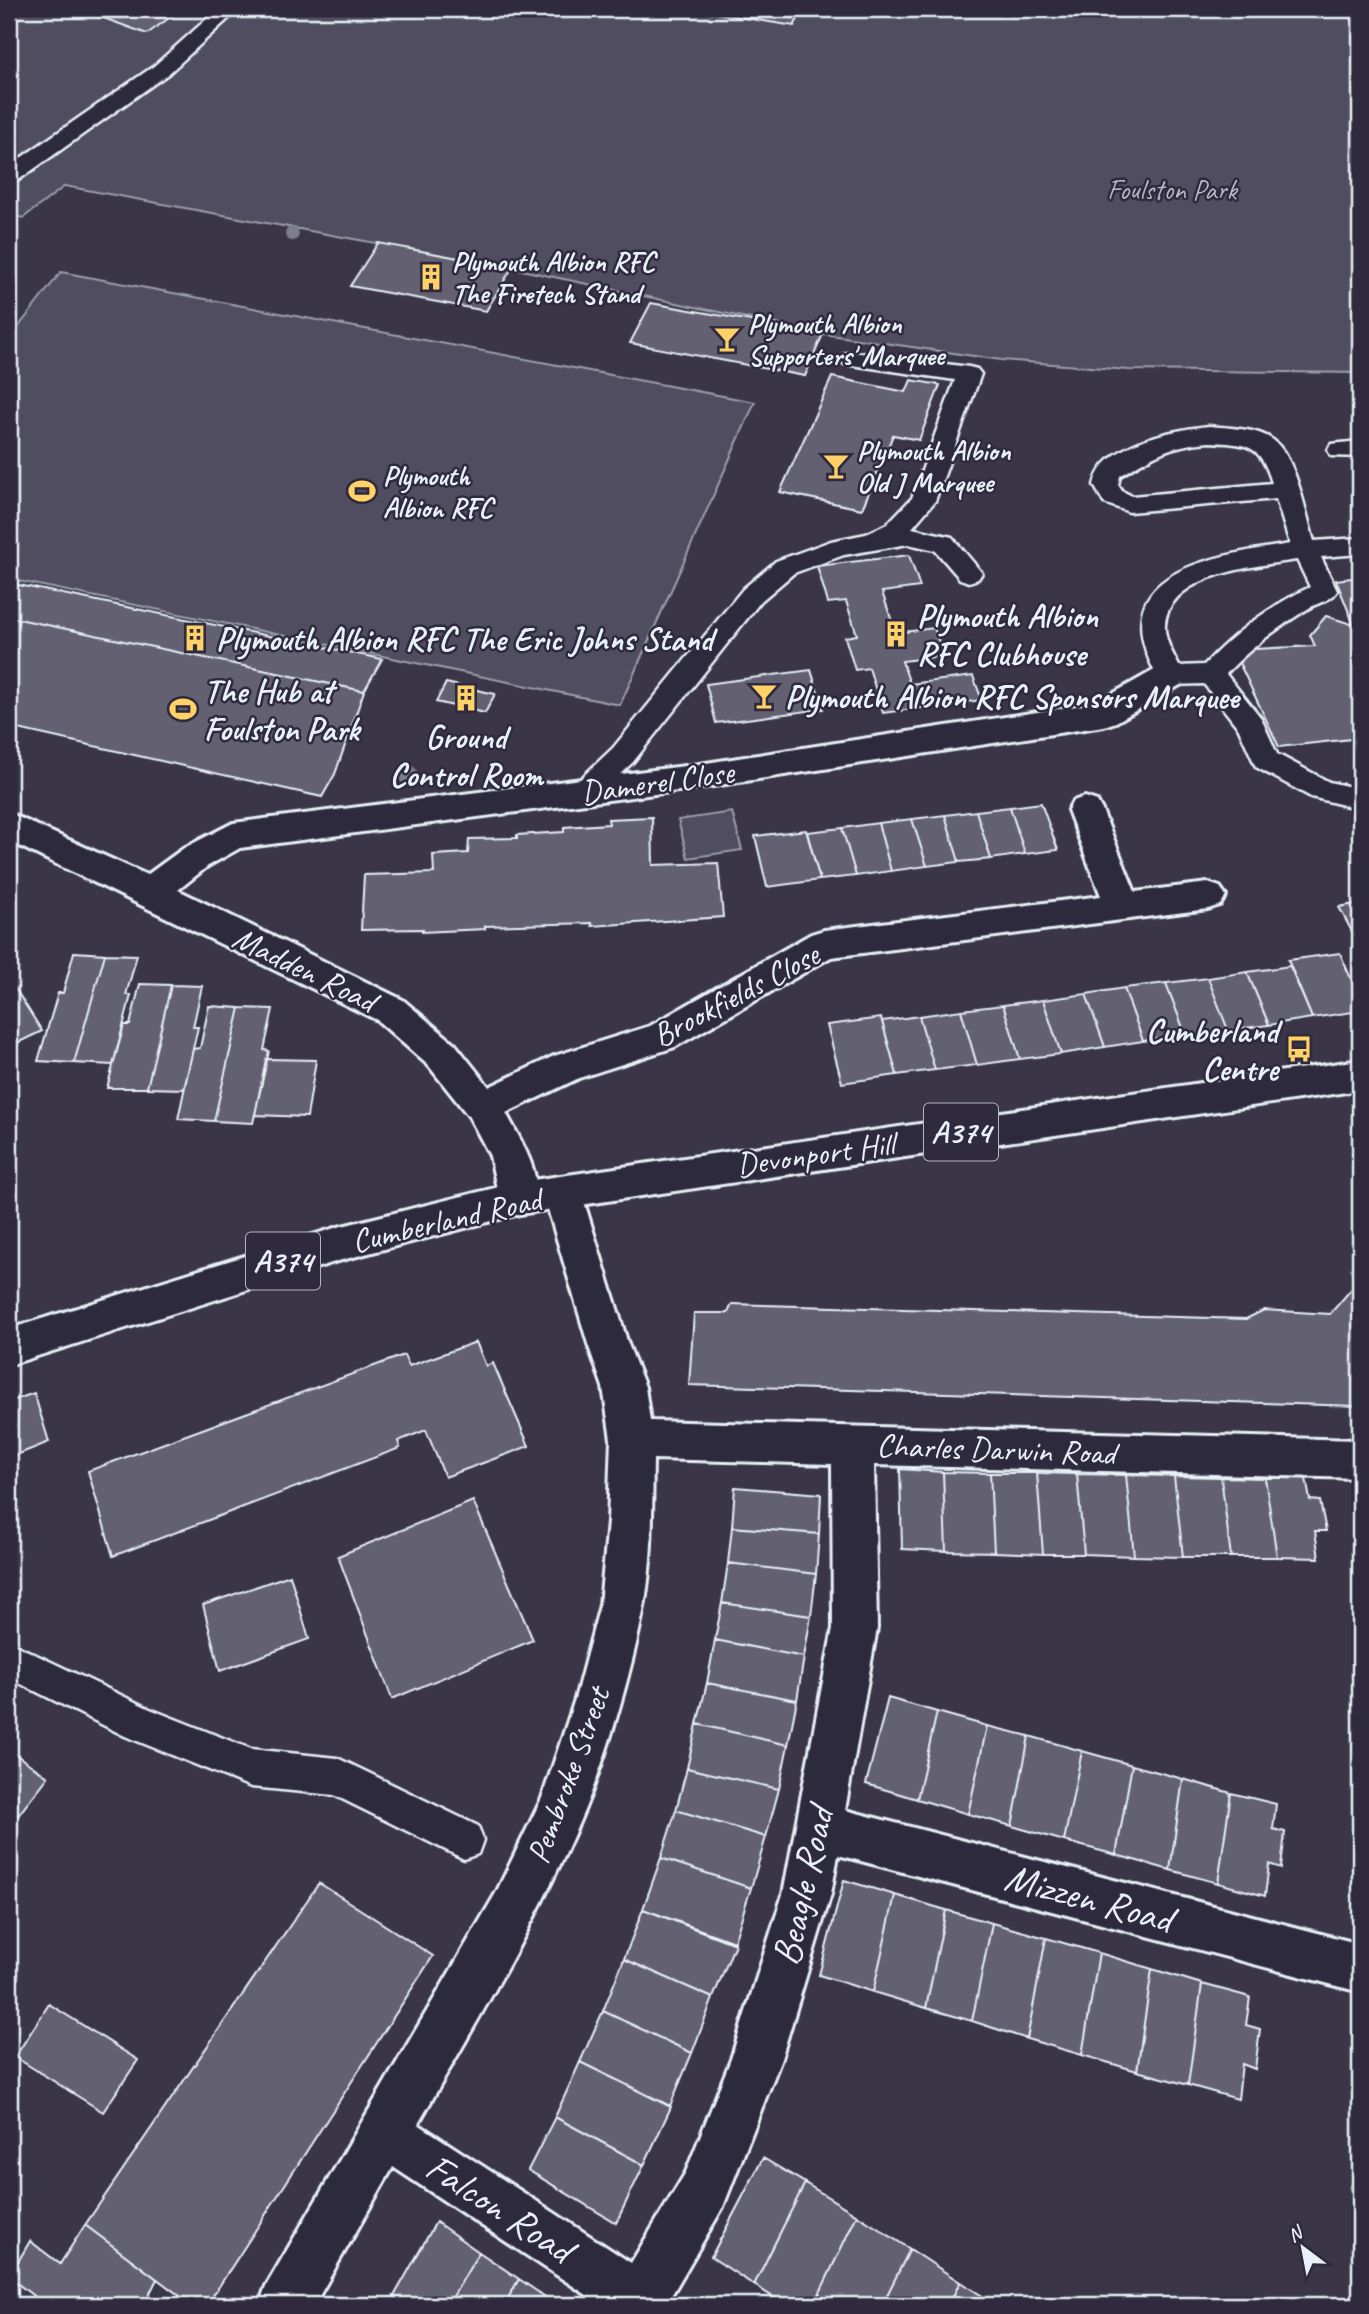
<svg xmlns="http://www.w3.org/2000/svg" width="1369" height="2314" viewBox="0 0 1369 2314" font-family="Caveat,sans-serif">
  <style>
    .green { fill: #504e5f; stroke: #9ca0ac; stroke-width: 2 }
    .building { fill: #636171; stroke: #e8f1f8; stroke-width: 2 }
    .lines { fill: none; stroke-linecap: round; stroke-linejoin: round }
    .lane-casing { stroke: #e8f1f8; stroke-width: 5 }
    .street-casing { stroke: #e8f1f8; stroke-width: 6 }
    .primary-casing { stroke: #e8f1f8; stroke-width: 6 }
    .lane { fill: #2f2a3d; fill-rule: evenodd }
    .street { fill: #2f2a3d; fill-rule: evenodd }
    .primary { fill: #2f2a3d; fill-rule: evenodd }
    .tree { fill: #7d7e8b }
    .labels { text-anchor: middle; stroke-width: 5; stroke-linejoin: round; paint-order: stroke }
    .far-park-label { font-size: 28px; fill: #b3b8c2; stroke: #2f2a3d }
    .far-poi-label { font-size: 28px; font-weight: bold; fill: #e8f1f8; stroke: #2f2a3d; text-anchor: start }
    .shield { fill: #2f2a3d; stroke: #b0b5c0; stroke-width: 2 }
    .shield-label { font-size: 32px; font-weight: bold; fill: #e8f1f8 }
    .poi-label { font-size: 33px; font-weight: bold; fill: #e8f1f8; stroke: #2f2a3d; text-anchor: start }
    .street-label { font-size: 33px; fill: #e8f1f8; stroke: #2f2a3d }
    .near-street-label { font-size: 40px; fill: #e8f1f8; stroke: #2f2a3d }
  </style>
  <rect width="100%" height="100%" fill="#3a3648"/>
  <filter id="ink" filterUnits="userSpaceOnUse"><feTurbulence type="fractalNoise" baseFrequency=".0143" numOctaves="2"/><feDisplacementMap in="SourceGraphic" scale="14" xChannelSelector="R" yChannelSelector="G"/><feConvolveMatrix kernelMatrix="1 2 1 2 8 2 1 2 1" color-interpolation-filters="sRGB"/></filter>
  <g filter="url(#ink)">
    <path class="green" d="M9,9H1360V373L1128,370L1001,360L823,334L512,268L65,186L23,218L9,214Z
      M61,272L755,402L620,705L9,579V339Z
      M732,812L742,850L688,858L678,820Z"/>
    <path class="building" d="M79,9H191L183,14L176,13L147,34Z
      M691,9H735L798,19L794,26Z
      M378,243L512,268L486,311L350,286Z
      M651,303L823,334L805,376L630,343Z
      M832,377L906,392L911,380L940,385L919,440L893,435L862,509L780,492Z
      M909,555L920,587L882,592L896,633L934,628L944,656L902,661L910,684L973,676L982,700L883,713L869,668L855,670L845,637L857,635L846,601L828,603L817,566Z
      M1360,577V738L1279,747L1233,650L1315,646L1310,635L1326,616L1354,625L1336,580Z
      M9,583L382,659L364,691L9,617Z
      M9,617L364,691L335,774L322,797L9,727Z
      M811,670L823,709L716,723L706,684Z
      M446,683L495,694L485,713L436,702Z
      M1041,803L1058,850L1025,854L1010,807Z
      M1010,807L1025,854L991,859L976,811Z
      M976,811L991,859L959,862L945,815Z
      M945,815L959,862L927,866L912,819Z
      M652,817L653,865L718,863L723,917L592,926V923L485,926V929L422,932L423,929L361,930L364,875L434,873L433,855L468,853L469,839L517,838V835L564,832V827L609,824L608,819Z
      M912,819L927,866L891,871L878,823Z
      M878,823L891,871L856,876L842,828Z
      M842,828L856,876L820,880L807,832Z
      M806,830L820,880L767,887L755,836Z
      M1360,903V945H1359L1339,907Z
      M74,952L105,954L74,1063L38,1061L58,993H63Z
      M1340,953L1360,1000V1011L1312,1018L1288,960Z
      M105,954L137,955L126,995H131L113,1065L74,1063Z
      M1290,966L1312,1018L1269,1025L1247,972Z
      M1247,972L1269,1025L1228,1030L1208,978Z
      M1208,978L1228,1030L1186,1036L1166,983Z
      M11,982L42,1031L9,1047V984Z
      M1166,983L1186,1036L1143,1041L1124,988Z
      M140,984L171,985L147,1088H107L124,1025H130Z
      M171,985L202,986L193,1027H198L193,1049L184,1089L147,1088Z
      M1124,988L1143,1041L1105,1047L1086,994Z
      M1086,994L1105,1047L1061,1054L1043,1000Z
      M1043,1000L1061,1054L1020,1059L1003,1005Z
      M1003,1005L1020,1059L977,1065L961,1010Z
      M209,1006L240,1008L214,1121L178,1119L193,1049L200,1048Z
      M240,1008L273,1009L264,1050L269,1051L253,1123L214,1121Z
      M961,1010L977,1065L935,1070L919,1016Z
      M919,1016L935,1070L897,1075L882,1021Z
      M881,1018L897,1075L842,1083L827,1025Z
      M266,1059L316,1060L307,1117L255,1115Z
      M1360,1279V1404L1357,1406L689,1385L694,1313H728L732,1304L1246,1319L1264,1310L1330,1314Z
      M476,1342L486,1366L493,1363L529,1446L445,1477L426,1430L398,1441L400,1448L113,1556L88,1471L404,1355L409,1366Z
      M34,1393L49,1442L9,1458V1402Z
      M900,1469L943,1472L946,1551L902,1549Z
      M943,1472L990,1473L994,1552L946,1551Z
      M990,1473H1037L1043,1554L994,1552Z
      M1037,1473L1077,1474L1084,1554H1043Z
      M1077,1474L1126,1475L1134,1556L1084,1554Z
      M1126,1475L1174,1476L1183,1557L1134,1556Z
      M1174,1476L1221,1477L1231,1557H1183Z
      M1221,1477L1265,1478L1277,1557H1231Z
      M1265,1478H1306L1310,1500L1320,1501L1326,1531H1315L1319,1558L1277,1557Z
      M735,1487L821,1494L819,1534L732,1527Z
      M473,1501L533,1640L392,1699L338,1556Z
      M732,1527L819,1534L816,1574L728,1563Z
      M728,1563L816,1574L811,1616L722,1603Z
      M290,1575L309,1639L220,1671L203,1605Z
      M722,1603L811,1616L804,1657L715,1640Z
      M715,1640L804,1657L797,1700L707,1683Z
      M707,1683L797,1700L788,1745L697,1724Z
      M888,1698L937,1712L917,1799L866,1784Z
      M937,1712L987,1726L968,1814L917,1799Z
      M697,1724L788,1745L779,1789L687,1768Z
      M987,1726L1029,1736L1012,1826L968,1814Z
      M1029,1736L1082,1751L1064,1841L1012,1826Z
      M9,1750L48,1777L9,1827Z
      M1082,1751L1132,1765L1116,1855L1064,1841Z
      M1132,1765L1183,1779L1170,1870L1116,1855Z
      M687,1768L779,1789L766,1837L676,1810Z
      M1183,1779L1231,1793L1218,1883L1170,1870Z
      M1231,1793L1276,1804L1273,1829L1285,1832L1281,1868L1269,1864L1265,1896L1218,1883Z
      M676,1810L766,1837L751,1888L661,1858Z
      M661,1858L751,1888L734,1942L643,1909Z
      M844,1880L895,1895L873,1992L819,1975Z
      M319,1883L433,1956L207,2305H192L85,2225Z
      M895,1895L946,1910L926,2008L873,1992Z
      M643,1909L735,1944L713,1998L624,1959Z
      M946,1910L992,1923L972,2021L926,2008Z
      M992,1923L1046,1938L1027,2039L972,2021Z
      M1046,1938L1099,1953L1082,2055L1027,2039Z
      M1099,1953L1152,1969L1137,2071L1082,2055Z
      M624,1959L713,1998L692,2053L603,2011Z
      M1152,1969L1202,1984L1188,2085L1137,2071Z
      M1202,1984L1250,1997L1246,2025L1260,2029L1255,2069L1242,2064L1238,2099L1188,2085Z
      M49,2004L138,2060L103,2112L15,2057Z
      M603,2011L692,2053L670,2106L580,2062Z
      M580,2062L671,2107L644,2165L555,2117Z
      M555,2117L644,2165L616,2223L528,2170Z
      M763,2158L805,2183L754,2285L711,2257Z
      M1360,2162V2215L1350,2189Z
      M805,2183L857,2215L814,2305H786L754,2285Z
      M857,2215L910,2249L882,2305H814Z
      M436,2222L479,2252L448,2305H389Z
      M85,2225L157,2279L144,2305H31L36,2298L9,2277L30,2241L60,2264Z
      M910,2249L960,2282L949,2305H882Z
      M479,2252L519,2279L504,2305H448Z
      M519,2279L557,2305H504Z
      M960,2282L997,2305H949Z"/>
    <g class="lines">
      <g class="lane-casing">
        <path id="lane" d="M218,9H239L168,74L17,181L9,182V166L154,66Z
          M852,352L969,367L977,369L981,374L935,501L912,528L952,537L982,573L978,579L969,582L960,579L935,550L908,544L844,555L794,573L761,601L633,762L595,798L585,801L575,798L571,791L575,784L613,748L743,589L776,561L831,541L866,534L887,524L912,498L955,380L844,364L840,359L844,354Z
          M1209,426C1228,428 1257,428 1273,440C1297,459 1305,512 1314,541L1360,538V554L1321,557L1337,591C1331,601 1319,602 1309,608C1280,626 1249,649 1226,674L1261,718L1277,754L1329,782L1360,789V809L1311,797L1256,767L1239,729L1204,684L1170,685L1161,683C1095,572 1208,557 1290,544L1276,499L1129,512L1104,503L1094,485C1103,443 1172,430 1209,426ZM1209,442C1247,444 1260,443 1272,483L1132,496L1122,491L1118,485L1120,476C1154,455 1169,445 1209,442ZM1297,560L1310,587C1271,605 1233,634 1204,665L1179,666C1173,654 1164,639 1165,625C1168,573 1258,566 1297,560Z
          M1360,441V457L1331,456L1328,450L1331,444Z
          M9,1642L150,1709L251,1749L337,1758L350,1764L478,1826L483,1840L478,1854L464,1859L334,1795L251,1787L125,1736L9,1678Z"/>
      </g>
      <g class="street-casing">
        <path id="street" d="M1170,665L1182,668L1186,676L1182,684L1116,722L1104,726L693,789L240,848L208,866L178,890L403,1000L455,1044L489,1087L554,1056L650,1026L811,934L824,930L1101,896L1068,810L1073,801L1085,797L1097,801L1102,810L1135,892L1208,883L1220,887L1226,896L1220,905L1208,909L831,957L675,1047L579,1078L506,1113C520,1139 547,1182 533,1210L519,1214L505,1210L499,1198L490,1156L470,1118L429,1066L377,1020L9,841V813L147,875L184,848L233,823L693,765L1096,703L1158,668Z
          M562,1176L576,1180L581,1192L628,1344L645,1387L650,1421L1360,1440V1478L874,1465L877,1628L845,1810L1360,1944V1992L838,1855L831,1894L781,2059L723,2207L671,2296L674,2305H602L393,2167L314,2305H259L266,2286L496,1893L542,1798L575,1699L600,1605L608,1522L611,1439L603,1387L588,1344L543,1192L548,1180ZM653,1459L832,1464L833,1628L783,1894L731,2059L686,2172L631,2263L418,2124C475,2024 535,1926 580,1820C607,1758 631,1673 644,1607C653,1559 652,1507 653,1459Z"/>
      </g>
      <g class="primary-casing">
        <path id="primary" d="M1360,1060V1090L519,1214L338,1261L9,1365V1329L338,1227L519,1182Z"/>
      </g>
      <use href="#lane" class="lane"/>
      <use href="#street" class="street"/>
      <use href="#primary" class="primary"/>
    </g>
    <g class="tree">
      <circle cx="292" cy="234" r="7"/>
      <circle cx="408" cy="775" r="10"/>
    </g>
  </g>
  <defs>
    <g id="building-bare" transform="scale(2.1)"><path d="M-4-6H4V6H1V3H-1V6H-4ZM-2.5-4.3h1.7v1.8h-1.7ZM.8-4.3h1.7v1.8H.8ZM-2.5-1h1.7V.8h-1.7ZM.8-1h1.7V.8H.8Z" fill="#ffd166" stroke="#2f2a3d" stroke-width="2.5" paint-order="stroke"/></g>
    <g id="bar-bare" transform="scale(2.1)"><path d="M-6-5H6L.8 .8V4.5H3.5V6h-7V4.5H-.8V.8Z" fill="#ffd166" stroke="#2f2a3d" stroke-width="2.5" paint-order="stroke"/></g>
    <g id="stadium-bare" transform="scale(2.1)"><path d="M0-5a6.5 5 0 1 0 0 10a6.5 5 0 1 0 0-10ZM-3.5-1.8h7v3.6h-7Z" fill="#ffd166" stroke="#2f2a3d" stroke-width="2.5" paint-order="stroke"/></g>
    <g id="bus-bare" transform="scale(2.1)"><path d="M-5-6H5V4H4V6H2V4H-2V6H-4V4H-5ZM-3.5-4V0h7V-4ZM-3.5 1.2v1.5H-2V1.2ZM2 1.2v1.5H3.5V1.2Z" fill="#ffd166" stroke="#2f2a3d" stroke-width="2.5" paint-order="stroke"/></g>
  </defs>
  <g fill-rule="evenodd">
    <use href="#building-bare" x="431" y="277"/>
    <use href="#bar-bare" x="727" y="339"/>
    <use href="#bar-bare" x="836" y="466"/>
    <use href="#stadium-bare" x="362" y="491"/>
    <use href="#building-bare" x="896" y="634"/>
    <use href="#building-bare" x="195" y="638"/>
    <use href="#bar-bare" x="764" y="696"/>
    <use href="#building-bare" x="466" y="698"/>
    <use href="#stadium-bare" x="183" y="709"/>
    <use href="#bus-bare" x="1299" y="1049"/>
  </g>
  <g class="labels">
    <g class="far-park-label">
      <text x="1172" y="199">Foulston Park</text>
    </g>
    <g class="far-poi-label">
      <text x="452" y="271">Plymouth Albion RFC<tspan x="452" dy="32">The Firetech Stand</tspan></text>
      <text x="748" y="333">Plymouth Albion<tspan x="748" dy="32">Supporters' Marquee</tspan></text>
      <text x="857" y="460">Plymouth Albion<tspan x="857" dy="32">Old J Marquee</tspan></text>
      <text x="383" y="485">Plymouth<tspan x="383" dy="32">Albion RFC</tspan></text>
    </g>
    <g class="shield">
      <rect x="924" y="1103.5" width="74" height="57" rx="5"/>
      <rect x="246" y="1232.5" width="74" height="57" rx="5"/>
    </g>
    <g class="shield-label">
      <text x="961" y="1143">A374</text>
      <text x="283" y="1272">A374</text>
    </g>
    <g class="poi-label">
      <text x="917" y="627">Plymouth Albion<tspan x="917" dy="38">RFC Clubhouse</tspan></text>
      <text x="216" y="650">Plymouth Albion RFC The Eric Johns Stand</text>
      <text x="204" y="702">The Hub at<tspan x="204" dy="38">Foulston Park</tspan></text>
      <text x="785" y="708">Plymouth Albion RFC Sponsors Marquee</text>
      <text x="466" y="748" text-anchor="middle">Ground<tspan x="466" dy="38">Control Room</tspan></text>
      <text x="1278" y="1042" text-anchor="end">Cumberland<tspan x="1278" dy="38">Centre</tspan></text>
    </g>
    <g class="street-label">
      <text transform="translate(657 781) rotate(-8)" y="12">Damerel Close</text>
      <text transform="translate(305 968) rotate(26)" y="12">Madden Road</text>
      <text transform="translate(735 994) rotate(-28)" y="12">Brookfields Close</text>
      <text transform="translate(815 1153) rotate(-8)" y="12">Devonport Hill</text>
      <text transform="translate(446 1219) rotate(-13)" y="12">Cumberland Road</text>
      <text transform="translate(996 1448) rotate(2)" y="12">Charles Darwin Road</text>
      <text transform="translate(567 1775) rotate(-70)" y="12">Pembroke Street</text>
    </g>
    <g class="near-street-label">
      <text transform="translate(802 1886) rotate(-77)" y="14">Beagle Road</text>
      <text transform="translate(1089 1897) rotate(15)" y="14">Mizzen Road</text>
      <text transform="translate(500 2207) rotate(33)" y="14">Falcon Road</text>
    </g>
  </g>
  <rect width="1369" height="2314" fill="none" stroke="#2f2a3d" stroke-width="35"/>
  <rect x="18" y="18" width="1334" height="2279" fill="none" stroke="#e8f1f8" stroke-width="2.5" filter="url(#ink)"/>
  <g transform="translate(1303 2248) rotate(328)" stroke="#2f2a3d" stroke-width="5" paint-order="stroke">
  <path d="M0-5L12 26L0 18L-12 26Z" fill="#e8f1f8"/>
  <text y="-10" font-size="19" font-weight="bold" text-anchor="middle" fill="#e8f1f8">N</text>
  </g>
</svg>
